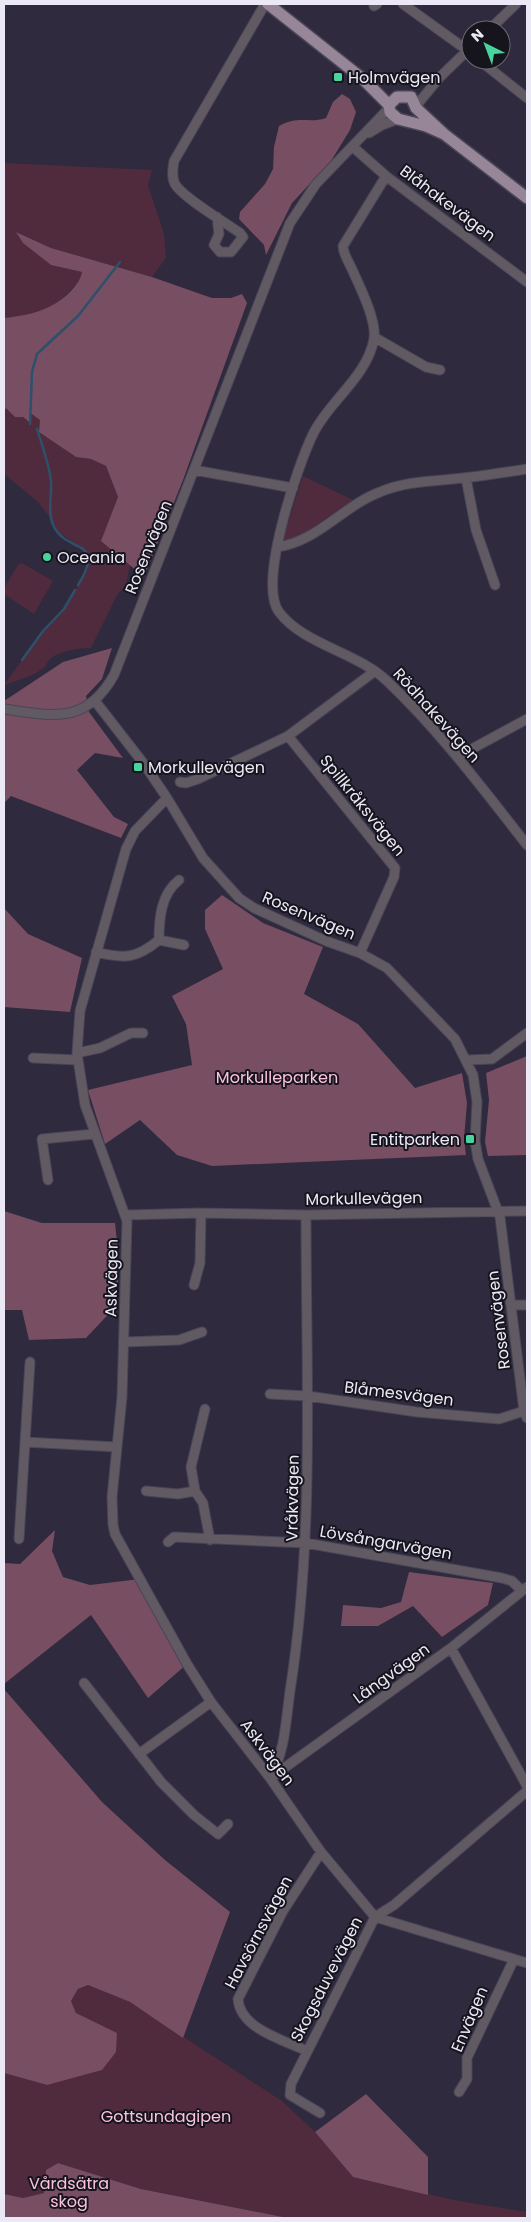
<svg xmlns="http://www.w3.org/2000/svg" width="531" height="2222" viewBox="0 0 531 2222" font-family="Poppins,sans-serif">
  <style>
    .green { fill: #4f2b3d }
    .forest { fill: #774e62 }
    .lines { fill: none; stroke-linecap: round; stroke-linejoin: round }
    .stream { stroke: #2d506b; stroke-width: 2.5 }
    .minor-casing { stroke: #494558; stroke-width: 11 }
    .major-casing { stroke: #494558; stroke-width: 14 }
    .minor { stroke: #625a63; stroke-width: 9 }
    .major { stroke: #968697; stroke-width: 11 }
    .poi-dot { fill: #48d49d; stroke: #16141d; stroke-width: 2 }
    .labels { text-anchor: middle; stroke-width: 4; stroke-linejoin: round; paint-order: stroke }
    .poi-label { font-size: 16px; fill: #ece9f7; stroke: #16141d; text-anchor: start }
    .street-label { font-size: 16px; fill: #ece9f7; stroke: #16141d }
    .park-label { font-size: 16px; fill: #fbc3dd; stroke: #16141d }
  </style>
  <rect width="100%" height="100%" fill="#2f2a3e"/>
  <path class="green" d="M4,163L152,170L148,185L164,234L166,258L152,277L51,248L17,232L24,243L51,265L82,272C80,281 77,284 70,291C51,311 31,315 4,318Z
    M6,407L15,417H23L28,422L29,413L40,420V432L76,457L91,459L106,466L118,497L102,541L130,565L126,584L117,595L91,648C80,648 60,651 51,658C47,661 47,665 44,668C34,676 16,681 4,685L43,631L64,609L87,570L88,556L82,548L58,532L51,519L38,502L4,474V412Z
    M303,476L353,500L303,534L282,542Z
    M22,563L53,581L34,614L4,594V588L18,565Z
    M88,1985L130,2002L282,2101L315,2132L353,2177L459,2201L527,2212V2218H288L141,2189L58,2163L46,2170L44,2193L23,2198L4,2194V2073L47,2085L76,2013L71,2001L78,1989Z"/>
  <path class="forest" d="M342,94L350,99L356,112L350,130L331,161L292,203L266,255L264,245L239,219L240,212L265,184L273,169L274,147L279,126C300,115 308,124 326,118L333,102Z
    M16,232L51,248L152,277L212,298H231L242,294L247,303L183,480L144,577L101,541L118,497L106,466L91,459L76,457L39,432L40,420L30,413L29,422L23,417H15L6,408L4,412V318C30,315 50,311 70,292C76,285 80,281 82,272L51,265L23,243Z
    M112,648L102,679L86,696L89,712L123,758L95,753L77,770L114,817L128,824L121,838L11,796L4,803V701L63,662Z
    M222,895L263,923L323,947L304,994L358,1024L415,1088L462,1073L467,1103L464,1139L466,1155L212,1166L177,1155L140,1120L105,1144L88,1090L192,1065L186,1024L172,996L223,969L205,929V910Z
    M4,908L28,934L82,958L70,1012L4,1007Z
    M527,1056V1155L488,1156L485,1142L489,1100L486,1073Z
    M4,1211L42,1223H115L118,1251V1304L86,1338L29,1340L22,1310H4Z
    M55,1530L52,1551L63,1577L90,1585L140,1579L187,1664L148,1698L91,1615L4,1684V1563L20,1564Z
    M409,1572L493,1583L488,1605L442,1637L413,1606L378,1626H341L343,1605L381,1608L401,1602Z
    M4,1689L102,1802L165,1860L230,1912L183,2038L130,2002L88,1985L78,1989L71,2001L76,2013L117,2033L116,2052L102,2070L47,2085L4,2073Z
    M366,2094L428,2157V2195L353,2177L315,2132Z
    M58,2163L141,2189L288,2218H4V2194L23,2198L44,2193L46,2170Z"/>
  <g class="lines">
    <path class="stream" d="M30,424L32,372L37,354L78,316L120,262
      M37,429C42,445 49,464 51,481C52,496 47,513 54,527C68,554 107,538 78,585
      M22,660L43,631L64,609L75,590"/>
    <g class="minor-casing">
      <path id="minor" d="M403,4L471,53
        M374,6L377,4
        M489,30L516,4
        M479,60L527,98
        M416,106L440,77L471,47
        M369,133L382,125L398,119
        M353,147L386,176L527,282
        M386,176L343,246C343,253 348,261 351,267C359,285 377,320 374,339C367,377 329,401 313,434C298,465 257,583 279,612C304,645 357,652 387,681C439,730 483,789 527,845
        M217,217L219,234L214,245L220,252H231L243,237L240,233C226,223 182,197 175,184C171,177 173,168 174,161L265,4
        M374,337L426,367L440,370
        M194,470L293,488
        M466,478L476,530L495,585
        M277,547C317,542 343,506 380,492C406,481 435,481 463,478C484,476 506,472 527,469
        M95,701L144,764L167,798L203,858L239,898L254,908L326,941L360,953L387,968L455,1039L473,1075L477,1102L475,1141L478,1159L500,1217L524,1411L527,1418
        M4,709C53,716 86,725 114,675L290,223L316,184L389,108
        M288,736L395,868L394,877L360,953
        M457,757L527,719
        M180,782L186,783L198,779L288,736L375,671
        M167,798L135,831L126,849L80,1011L77,1053L85,1105L127,1221L122,1397L112,1497L113,1525L115,1534L187,1664L211,1702L270,1778L321,1852L375,1917L527,1963
        M159,940C159,918 161,894 179,880
        M96,952C124,959 136,959 159,940L184,945
        M77,1053L100,1048L131,1033H143
        M33,1058L78,1060
        M467,1060L492,1059L527,1033
        M48,1180L42,1139L94,1134
        M126,1215L201,1213L306,1215L527,1211
        M194,1285L200,1263L201,1213
        M512,1305H527
        M125,1342L179,1340L202,1332
        M270,1394L308,1396L417,1412L499,1419L524,1411
        M25,1442L117,1447
        M146,1491L178,1494L195,1491L203,1503L210,1540
        M195,1491L191,1467L205,1409
        M19,1539L30,1362
        M168,1542L174,1537L306,1543L502,1578L512,1581L522,1591
        M451,1648L527,1786
        M84,1683L161,1782L194,1815L218,1834L228,1824
        M139,1754L211,1702
        M273,1776L451,1648L527,1587
        M270,1778C285,1753 286,1720 290,1691C315,1533 306,1374 306,1215
        M307,2051C284,2040 240,2029 238,1999L283,1911L321,1852
        M459,2092L467,2079V2058L514,1959
        M320,2113L290,2095L291,2084L375,1917L394,1905L527,1791"/>
    </g>
    <g class="major-casing">
      <path id="major" d="M268,4L363,79L389,105
        M444,134L426,126L398,119L390,112L389,105L397,97H411L416,108L444,134L527,198"/>
    </g>
    <use href="#minor" class="minor"/>
    <use href="#major" class="major"/>
  </g>
  <g class="poi-dot">
    <rect x="333" y="72" width="10" height="10" rx="2.5"/>
    <circle cx="47" cy="557" r="5"/>
    <rect x="133" y="762" width="10" height="10" rx="2.5"/>
    <rect x="465" y="1134" width="10" height="10" rx="2.5"/>
  </g>
  <g class="labels">
    <g class="poi-label">
      <text x="348" y="83">Holmvägen</text>
      <text x="57" y="563">Oceania</text>
      <text x="148" y="773">Morkullevägen</text>
      <text x="460" y="1145" text-anchor="end">Entitparken</text>
    </g>
    <g class="street-label">
      <text transform="translate(448 203) rotate(37)" y="6">Blåhakevägen</text>
      <text transform="translate(148 547) rotate(-68)" y="6">Rosenvägen</text>
      <text transform="translate(437 715) rotate(48)" y="6">Rödhakevägen</text>
      <text transform="translate(363 805) rotate(51)" y="6">Spillkråksvägen</text>
      <text transform="translate(309 915) rotate(23)" y="6">Rosenvägen</text>
      <text transform="translate(364 1198) rotate(-1)" y="6">Morkullevägen</text>
      <text transform="translate(111 1278) rotate(-89)" y="6">Askvägen</text>
      <text transform="translate(498 1320) rotate(-97)" y="6">Rosenvägen</text>
      <text transform="translate(399 1393) rotate(7)" y="6">Blåmesvägen</text>
      <text transform="translate(292 1498) rotate(-89)" y="6">Vråkvägen</text>
      <text transform="translate(386 1542) rotate(10)" y="6">Lövsångarvägen</text>
      <text transform="translate(391 1673) rotate(-36)" y="6">Långvägen</text>
      <text transform="translate(268 1752) rotate(53)" y="6">Askvägen</text>
      <text transform="translate(258 1932) rotate(-62)" y="6">Havsörnsvägen</text>
      <text transform="translate(326 1979) rotate(-63)" y="6">Skogsduvevägen</text>
      <text transform="translate(469 2019) rotate(-67)" y="6">Envägen</text>
    </g>
    <g class="park-label">
      <text x="277" y="1083">Morkulleparken</text>
      <text x="166" y="2122">Gottsundagipen</text>
      <text x="69" y="2189">Vårdsätra<tspan x="69" dy="18">skog</tspan></text>
    </g>
  </g>
  <rect width="531" height="2222" fill="none" stroke="#ece9f7" stroke-width="10"/>
  <g transform="translate(486 45) rotate(318)"><circle r="24" fill="#16141d" stroke="#6c6974"/>
  <path d="M0-4L9 19L0 12L-9 19Z" fill="#48d49d"/>
  <text y="-8" font-size="14" font-weight="bold" text-anchor="middle" fill="#ece9f7">N</text>
  </g>
</svg>
